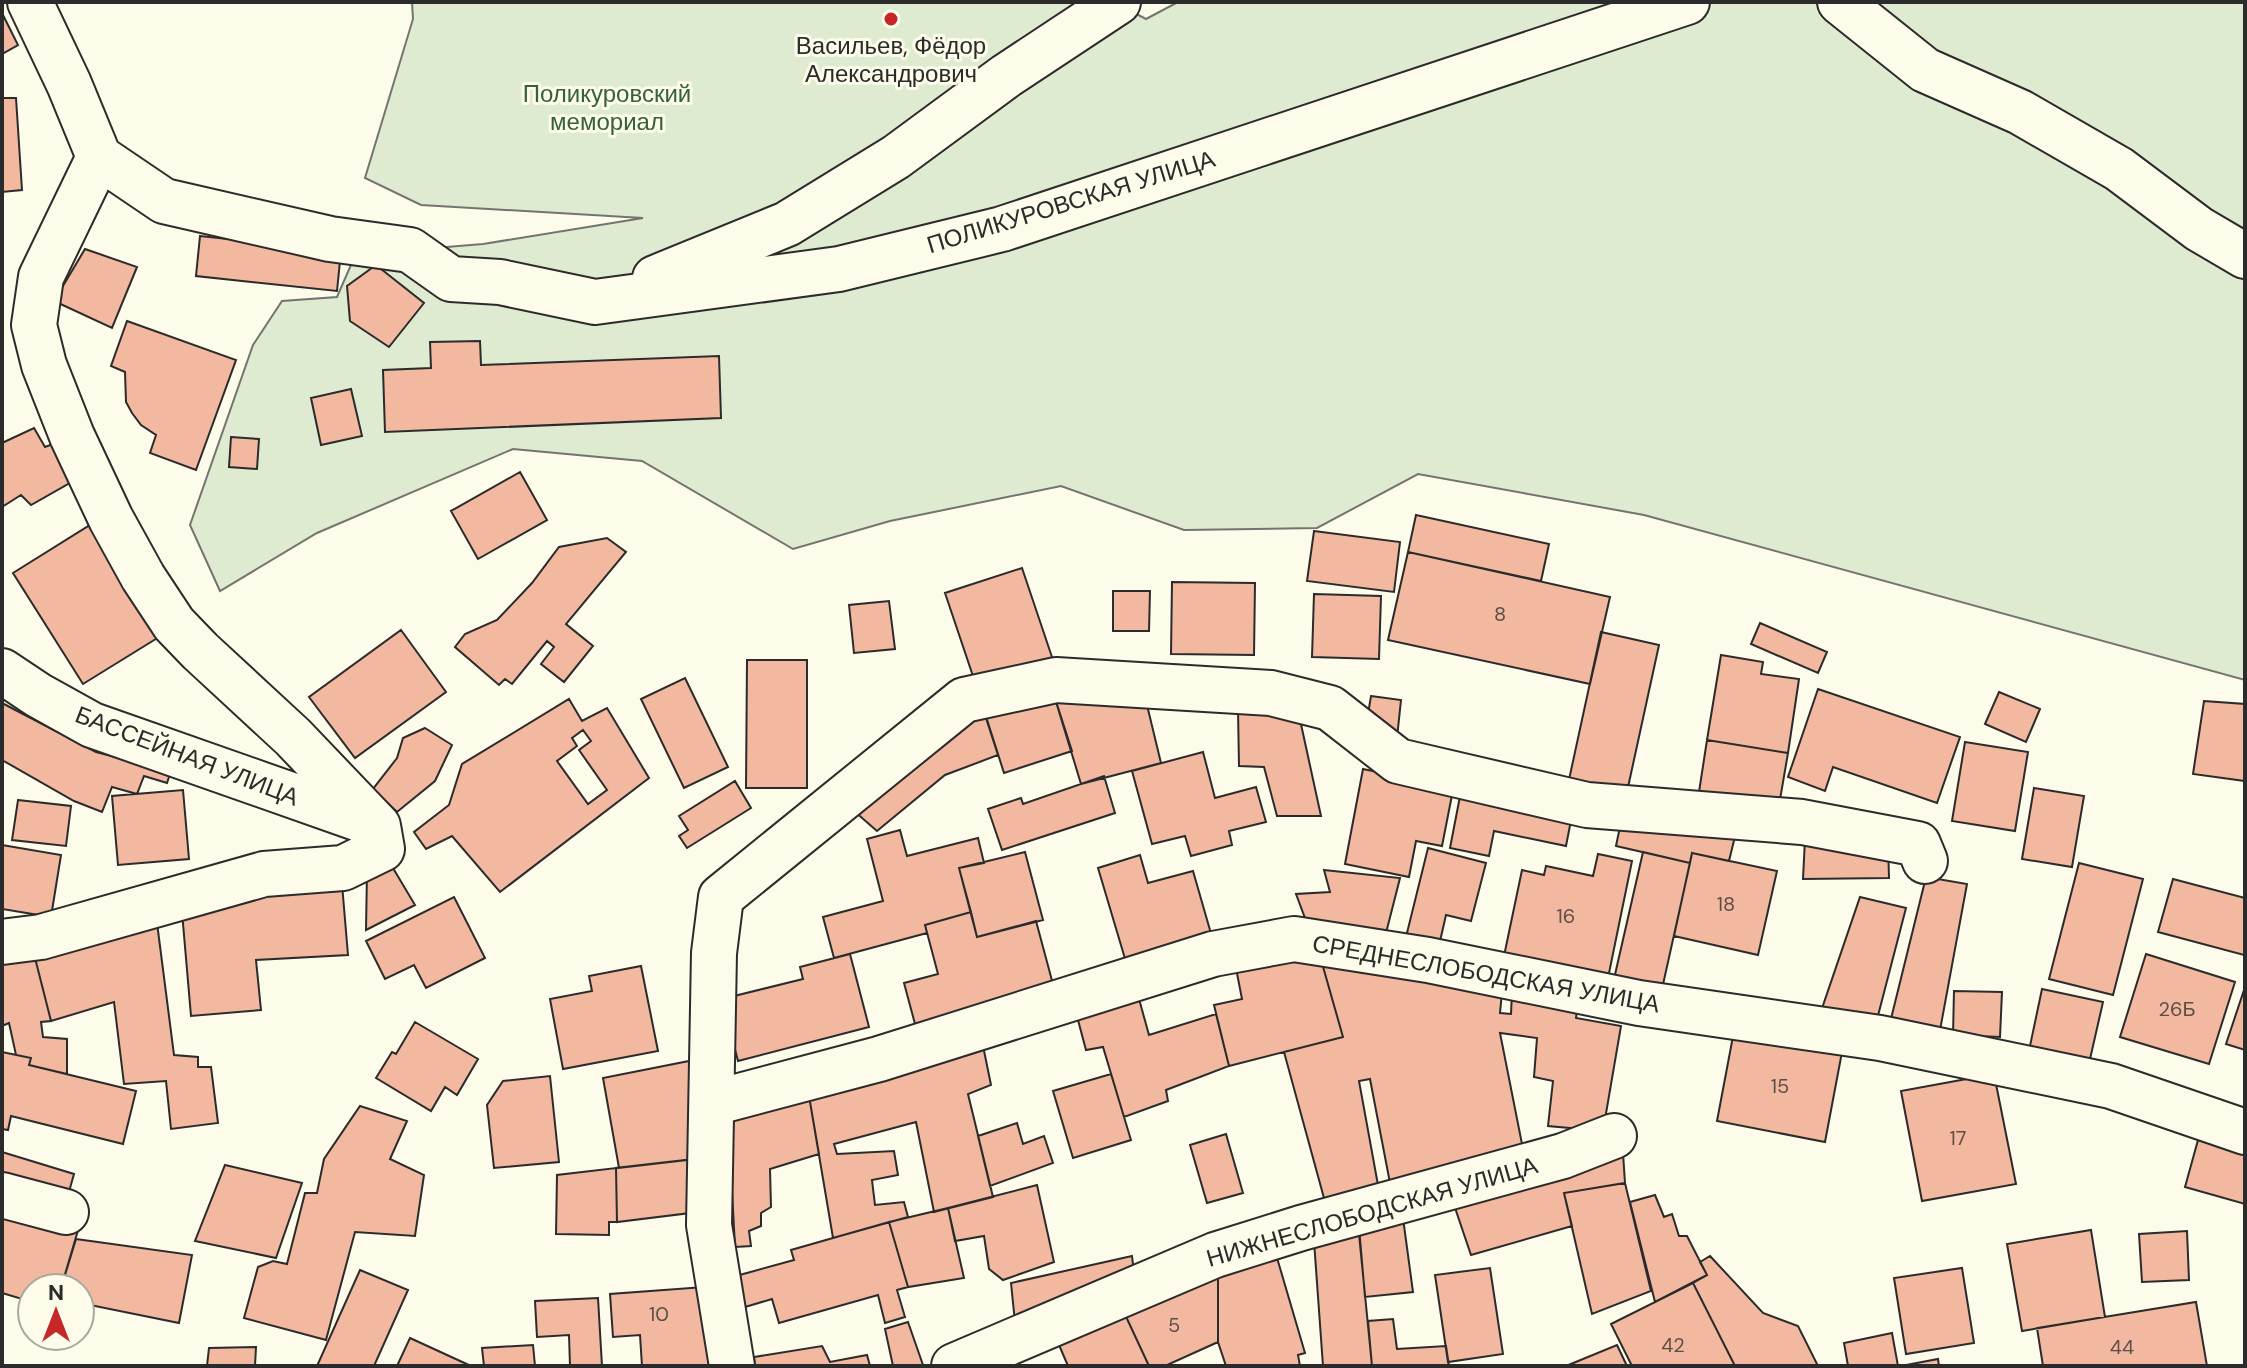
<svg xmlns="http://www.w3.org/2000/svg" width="2247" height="1368" viewBox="0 0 2247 1368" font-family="'DM Sans',sans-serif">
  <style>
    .green { fill: #deebd1; stroke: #74746e; stroke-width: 2 }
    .building { fill: #f2b8a0; stroke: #2b2b2b; stroke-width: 2; fill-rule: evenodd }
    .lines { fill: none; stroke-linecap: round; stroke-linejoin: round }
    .minor-casing { stroke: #2b2b2b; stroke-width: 48 }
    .minor { stroke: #fdfbea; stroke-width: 44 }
    .poi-dot { fill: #c62828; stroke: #fdfbea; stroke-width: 3 }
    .labels { text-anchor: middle; stroke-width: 6; stroke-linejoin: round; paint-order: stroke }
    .number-label { font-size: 20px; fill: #5d4e48 }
    .poi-label { font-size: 24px; fill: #2b2b2b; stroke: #fdfbea }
    .park-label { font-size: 24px; fill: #34623c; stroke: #fdfbea }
    .street-label { font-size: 24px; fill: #2b2b2b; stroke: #fdfbea }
  </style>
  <rect width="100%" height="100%" fill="#fdfbea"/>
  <path class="green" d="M412,2H1114L1146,19L1178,2H2245V680L1644,515L1418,474L1317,528L1184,530L1061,486L890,521L793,549L642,461L513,449L317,533L220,591L190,525L253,345L282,301L337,297L354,258L410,250L483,244L643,218L421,205L365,178L413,19Z"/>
  <path class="building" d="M2,13L18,45L2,54Z
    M2,98H16L22,190L2,192Z
    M200,236L341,251L337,291L196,276Z
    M85,249L137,267L112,328L54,301Z
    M376,265L424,303L389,347L350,321L347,286Z
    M127,321L236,360L196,470L150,453L156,435L141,425L132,413L126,402L125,372L111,366Z
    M480,341L481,365L719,356L721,418L385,432L383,370L431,368L430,342Z
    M351,389L362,436L321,445L311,398Z
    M34,428L45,447L58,442L75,480L31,505L21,495L2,507V443Z
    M231,437L259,439L257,469L229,467Z
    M520,472L547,520L478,559L451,511Z
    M1416,515L1549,544L1541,581L1408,552Z
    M90,525L159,637L83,684L13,573Z
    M1314,531L1400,542L1394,592L1307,581Z
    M607,538L626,552L566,624L593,646L564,682L541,664L554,647L547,641L512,684L505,679L499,685L455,647L465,634L497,620L532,583L559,547Z
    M1408,552L1610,597L1590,684L1388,640Z
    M1022,568L1053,660L976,685L945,593Z
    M1172,582L1255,583L1254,655L1171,654Z
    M1113,591H1150L1149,631H1113Z
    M1314,594L1381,596L1379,659L1312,657Z
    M889,601L895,649L854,653L849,605Z
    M1760,623L1827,652L1818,673L1751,644Z
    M401,630L446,692L355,758L309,697Z
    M1601,632L1659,645L1625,801L1567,789Z
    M1721,655L1763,662L1761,674L1799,679L1788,753L1707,740Z
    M747,660H807V788H746Z
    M685,678L728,767L684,788L641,699Z
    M1818,689L1960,737L1937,803L1833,767L1825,791L1788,777Z
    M1999,692L2040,709L2026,742L1985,724Z
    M1054,695L1146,701L1161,763L1081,784Z
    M1054,695L1072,751L1004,773L983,707Z
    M1371,696L1401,700L1396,747L1367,720Z
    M569,699L582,721L607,708L649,778L500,892L452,836L426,849L414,832L449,805L462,764ZM583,730L591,741L579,750L607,790L588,804L557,761L577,746L572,738Z
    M2204,701L2245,704V781L2193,774Z
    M2,703L96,752L171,771L167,783L144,776L137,794L112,787L102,812L74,801L2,760Z
    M1238,710L1299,715L1321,816H1277L1264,767L1239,766Z
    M985,715L998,755L945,775L877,831L854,811L942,730Z
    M425,728L452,745L435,781L397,812L373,789L397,758L403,738Z
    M1707,740L1788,753L1777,817L1697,805Z
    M1965,742L2028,752L2015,831L1952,821Z
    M1203,752L1215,798L1256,787L1266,822L1229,831L1232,845L1191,856L1185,836L1152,844L1132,771Z
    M1363,769L1421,781L1452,795L1442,846L1416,841L1409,877L1345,864Z
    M1104,776L1115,813L1002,850L988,809L1021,798L1023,804Z
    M735,781L751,808L687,848L679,836L688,830L679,816Z
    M1462,786L1573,810L1566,846L1494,831L1489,856L1450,848Z
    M2034,788L2084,796L2072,867L2022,859Z
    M183,790L189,859L118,865L112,796Z
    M18,800L71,806L66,846L12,840Z
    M1623,812L1737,828L1729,861L1692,853L1690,863L1616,846Z
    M900,830L907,856L978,838L984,863L959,868L971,912L925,925L927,933L834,958L823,917L883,901L867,839Z
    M1805,839L1888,842L1889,878L1803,879Z
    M2,845L61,855L51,917L2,909Z
    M1428,848L1486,863L1471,921L1446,915L1438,950L1405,941Z
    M1025,852L1043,920L977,937L959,868Z
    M1643,852L1690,863L1662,989L1614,979Z
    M1692,853L1777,871L1758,955L1674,936Z
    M1598,854L1632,861L1608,978L1504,956L1522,870L1544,875L1546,866L1593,876Z
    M1140,855L1148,883L1193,871L1212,937L1126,962L1098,868Z
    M387,858L415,905L366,930L367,871Z
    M2079,863L2143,879L2113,995L2049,979Z
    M1324,870L1400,878L1385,937L1308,926L1296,894L1330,892Z
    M1926,877L1967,884L1938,1041L1887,1035Z
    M2173,879L2245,898L2244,955L2158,932Z
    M342,884L348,955L256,960L261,1010L191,1016L182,912L243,888Z
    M454,897L485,958L426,988L414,965L385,979L366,941Z
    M1860,897L1906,908L1874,1031L1817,1023Z
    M971,912L977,937L1036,921L1054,988L915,1024L904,983L938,974L925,925Z
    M156,915L174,1055L198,1057V1067H211L218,1123L171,1129L166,1081L124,1084L114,1002L51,1021L34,954Z
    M1318,949L1343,1037L1229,1066L1214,1005L1242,999L1234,958Z
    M1318,949L1502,992L1500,1013L1511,1014L1512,992L1578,1003L1576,1018L1621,1026L1603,1131L1548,1126L1553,1081L1534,1077L1537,1038L1500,1033L1523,1149L1390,1183L1370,1079L1359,1081L1380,1196L1327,1209L1284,1052L1343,1037Z
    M34,954L51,1021L41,1022L43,1037L67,1039V1074L29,1065L31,1058L16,1055L9,1023L2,1026V958Z
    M850,954L869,1027L738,1061L722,999L803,979L800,967Z
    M2146,954L2235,982L2209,1064L2120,1037Z
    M641,966L658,1051L563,1069L550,999L592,991L589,976Z
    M2245,987V1050L2226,1044Z
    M1136,988L1149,1035L1216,1014L1229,1066L1166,1090L1168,1101L1124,1117L1103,1047L1086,1050L1074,1005Z
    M2042,989L2103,1002L2090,1059L2030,1046Z
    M1954,991L2002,992L2000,1037L1953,1035Z
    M415,1022L478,1059L457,1095L445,1087L431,1111L376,1078L392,1052L396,1054Z
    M1734,1031L1842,1052L1825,1142L1717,1121Z
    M981,1036L991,1085L968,1094L993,1197L934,1212L916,1122L834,1144L837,1154L894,1151L898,1175L872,1180L875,1205L904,1202L908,1217L833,1238L809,1096Z
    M2,1052L31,1058L29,1065L136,1091L123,1144L11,1116L8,1130L2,1129Z
    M689,1061L701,1130L695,1159L619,1168L603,1078Z
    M1111,1074L1131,1140L1073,1158L1053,1091Z
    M1994,1074L2016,1184L1922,1201L1901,1091Z
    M550,1076L559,1162L494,1168L487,1105L503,1081Z
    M809,1096L819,1154L770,1169L771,1207L761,1213V1226L749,1231L751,1246L735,1247L728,1116Z
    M360,1106L407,1121L390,1159L424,1175L415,1236L355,1232L326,1340L244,1318L258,1267L273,1261L287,1264L305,1193H317L324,1159Z
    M1017,1123L1023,1144L1044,1136L1053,1163L990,1186L978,1136Z
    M1226,1134L1243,1193L1207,1203L1190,1145Z
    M2198,1140L2245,1154V1204L2185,1187Z
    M2,1152L74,1174L65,1206L2,1186Z
    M1623,1153L1625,1183L1564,1193L1572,1226L1471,1255L1451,1196Z
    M695,1159L690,1213L617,1222L616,1168Z
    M225,1165L302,1183L276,1258L195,1241Z
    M616,1168L617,1222H609V1235L556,1234L557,1175Z
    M1625,1183L1651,1291L1592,1314L1564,1193Z
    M1037,1185L1054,1262L1003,1280L989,1269L984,1236L955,1241L948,1208Z
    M1655,1195L1664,1217L1672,1214L1679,1236H1687L1707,1275L1655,1302L1630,1202Z
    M2,1204L79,1227L61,1288H32V1302L2,1293Z
    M948,1208L964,1278L908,1287L889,1222Z
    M1403,1218L1413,1292L1365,1297L1359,1227Z
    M889,1222L908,1287L897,1290L905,1317L885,1323L878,1295L779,1323L772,1299L745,1307L736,1276L794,1260L791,1250Z
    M2091,1230L2105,1317L2022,1331L2007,1244Z
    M2187,1231L2189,1280L2142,1282L2139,1234Z
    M1359,1234L1372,1366H1323L1314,1241Z
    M76,1239L192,1255L179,1323L80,1303V1288H61Z
    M1275,1251L1305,1353L1298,1355L1300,1366H1226L1218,1342V1264Z
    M1132,1256L1135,1281L1016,1332L1011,1283Z
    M1710,1256L1763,1313L1798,1326L1818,1366H1735L1693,1283L1707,1275L1700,1262Z
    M1218,1264V1342L1165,1366H1149L1122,1308Z
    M1490,1268L1503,1354L1448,1362L1435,1275Z
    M1962,1268L1974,1343L1906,1354L1894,1278Z
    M360,1270L408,1290L374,1366H317Z
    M1693,1283L1735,1366H1632L1611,1324Z
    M704,1287L710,1366H642L640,1335L613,1337L610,1294Z
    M598,1298L602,1366H570L569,1335L537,1337L535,1301Z
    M2196,1302L2207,1366H2043L2037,1328Z
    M1122,1308L1149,1366H1068L1056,1338Z
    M1393,1319L1397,1349L1446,1346L1449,1366H1372L1368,1321Z
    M908,1322L923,1365L893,1366L885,1329Z
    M1892,1333L1898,1366H1848L1844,1343Z
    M410,1338L471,1366H397Z
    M533,1345L535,1366H484L482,1348Z
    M1617,1345L1627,1366H1566Z
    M822,1346L830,1362L867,1355L870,1366H755L754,1357Z
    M256,1347L255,1366H207L209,1348Z
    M1938,1359L1939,1366H1901Z"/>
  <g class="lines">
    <g class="minor-casing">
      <path id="minor" d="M30,2L69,84L99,157
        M1840,2L1925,70L2020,112L2119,169L2199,229L2245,256
        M99,157L164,201L330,239L410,250L451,279L500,282L595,302L839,269L1002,229L1687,2
        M655,278L787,224L896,157L1006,76L1118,2
        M2,671L38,695L92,725L368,822
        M2,942L41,937L264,874L343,868L382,849L378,826L293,737L200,651L174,624L143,577L111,519L72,436L44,365L34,325L41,277L99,157
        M713,1103L879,1059L1213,954L1294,939L1428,960L1639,1003L1880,1038L2111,1086L2245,1132
        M2,1195L66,1212
        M732,1366L709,1225L714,953L721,897L964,700L1056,680L1271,693L1330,708L1398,761L1587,805L1802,822L1918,844L1925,861
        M954,1366L1215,1255L1301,1228L1563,1156L1614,1136"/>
    </g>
    <use href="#minor" class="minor"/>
  </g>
  <circle class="poi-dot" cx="891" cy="19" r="8"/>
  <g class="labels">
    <g class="number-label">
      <text x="1500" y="621">8</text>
      <text x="1726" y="911">18</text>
      <text x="1566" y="923">16</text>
      <text x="2177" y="1016">26Б</text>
      <text x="1780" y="1093">15</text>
      <text x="1958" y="1145">17</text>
      <text x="659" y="1321">10</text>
      <text x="1174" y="1332">5</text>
      <text x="1673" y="1352">42</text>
      <text x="2122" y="1354">44</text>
    </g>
    <g class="poi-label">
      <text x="891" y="54">Васильев, Фёдор<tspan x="891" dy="28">Александрович</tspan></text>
    </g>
    <g class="park-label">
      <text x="607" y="102">Поликуровский<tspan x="607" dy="28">мемориал</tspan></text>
    </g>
    <g class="street-label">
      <text transform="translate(1071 202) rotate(-17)" y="8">ПОЛИКУРОВСКАЯ УЛИЦА</text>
      <text transform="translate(187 756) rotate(21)" y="8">БАССЕЙНАЯ УЛИЦА</text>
      <text transform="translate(1486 974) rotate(10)" y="8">СРЕДНЕСЛОБОДСКАЯ УЛИЦА</text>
      <text transform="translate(1372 1212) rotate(-16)" y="8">НИЖНЕСЛОБОДСКАЯ УЛИЦА</text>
    </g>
  </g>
  <rect width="2247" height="1368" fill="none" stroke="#2b2b2b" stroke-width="8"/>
  <g transform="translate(56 1312)"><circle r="38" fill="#fdfbea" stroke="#a9a89e" stroke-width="2"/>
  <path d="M0-6L14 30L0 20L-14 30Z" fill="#c62828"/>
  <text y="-12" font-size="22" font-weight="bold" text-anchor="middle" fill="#2b2b2b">N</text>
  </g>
</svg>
